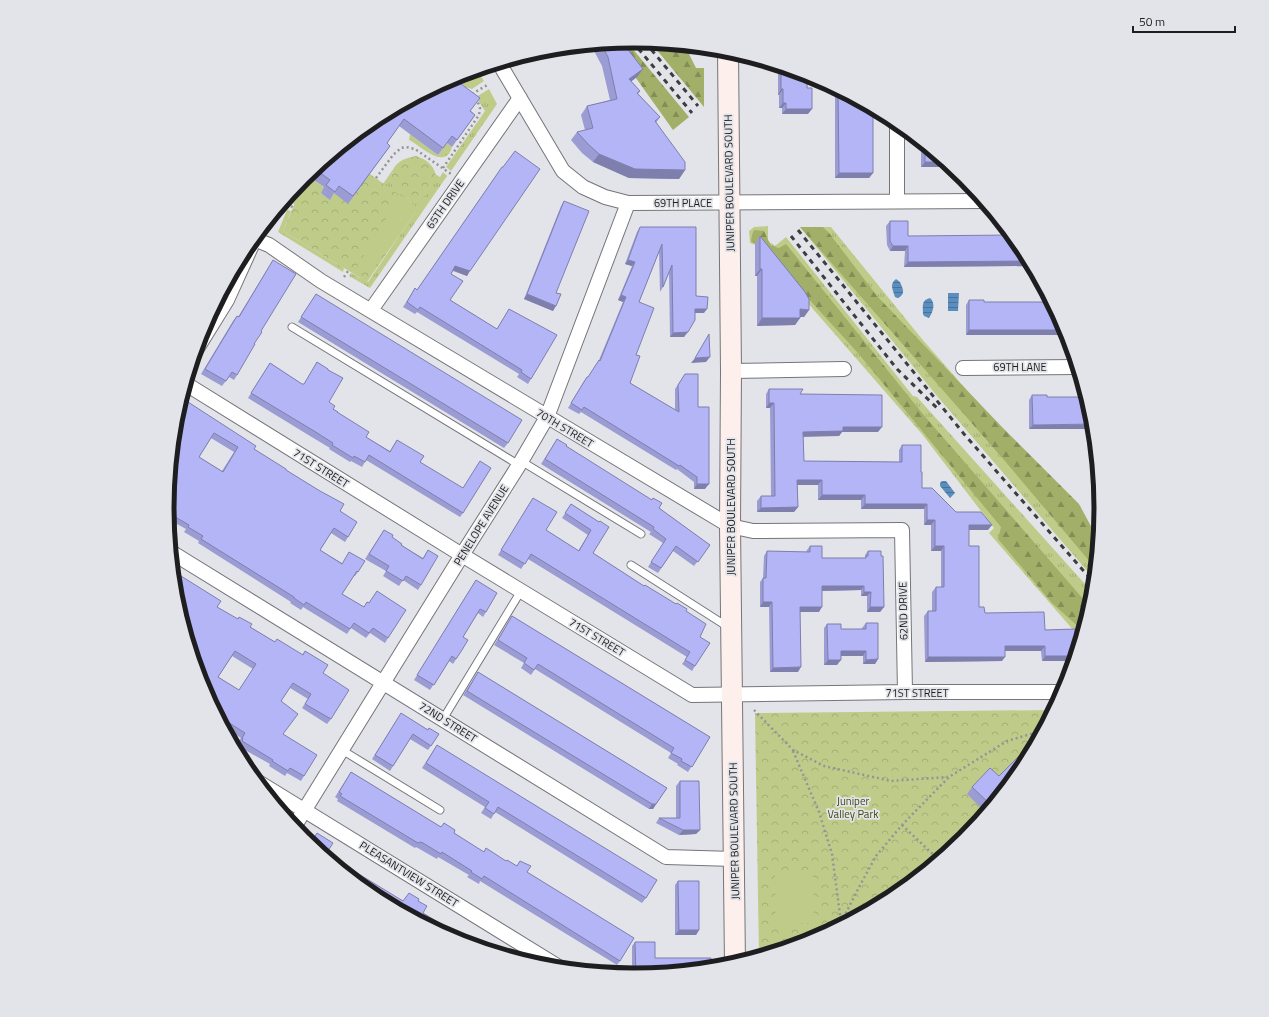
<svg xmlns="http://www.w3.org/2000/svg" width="1269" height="1017" viewBox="0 0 1269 1017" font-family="'Titillium Web',sans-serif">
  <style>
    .grass { fill: url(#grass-tufts) }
    .forest { fill: url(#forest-firs) }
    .park { fill: url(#park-crowns) }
    .pitch { fill: #bfcc89 }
    .water { fill: url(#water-rules) }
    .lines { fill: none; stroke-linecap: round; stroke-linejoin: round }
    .lane-casing { stroke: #75757a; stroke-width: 9 }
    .street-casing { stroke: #75757a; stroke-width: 16 }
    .secondary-casing { stroke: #75757a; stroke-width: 22 }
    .path { stroke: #949498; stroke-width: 2.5; stroke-dasharray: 2 3; stroke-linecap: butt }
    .lane { stroke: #fff; stroke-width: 7 }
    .street { stroke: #fff; stroke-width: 14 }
    .secondary { stroke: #fdefec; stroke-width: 20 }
    .rail { stroke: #3d3d3f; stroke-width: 3; stroke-dasharray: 5 5; stroke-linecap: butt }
    .wall { fill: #9b9cd4; fill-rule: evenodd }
    .shaded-wall { fill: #7e7fad }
    .building { fill: #b4b5f7; stroke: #7e7fad; fill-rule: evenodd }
    .labels { text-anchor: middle; stroke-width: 3.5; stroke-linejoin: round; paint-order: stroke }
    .street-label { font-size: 11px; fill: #1e1e20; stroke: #e3e4e9 }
    .park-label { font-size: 11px; fill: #424915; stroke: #e3e4e9 }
    .rim { fill: none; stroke: #1e1e20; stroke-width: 5 }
  </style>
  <defs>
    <pattern id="grass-tufts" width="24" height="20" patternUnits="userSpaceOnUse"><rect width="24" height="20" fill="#bfcc89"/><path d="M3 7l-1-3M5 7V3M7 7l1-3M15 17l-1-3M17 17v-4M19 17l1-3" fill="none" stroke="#a4af76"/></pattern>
    <pattern id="forest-firs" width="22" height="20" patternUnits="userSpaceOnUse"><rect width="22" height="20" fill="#a2af69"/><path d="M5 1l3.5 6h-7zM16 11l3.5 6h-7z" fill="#838e56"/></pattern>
    <pattern id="park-crowns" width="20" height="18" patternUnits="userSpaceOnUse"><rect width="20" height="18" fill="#bfcc89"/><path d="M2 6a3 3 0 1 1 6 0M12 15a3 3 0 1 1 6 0" fill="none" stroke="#a4af76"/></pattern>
    <pattern id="water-rules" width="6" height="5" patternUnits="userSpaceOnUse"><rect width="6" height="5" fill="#598ebf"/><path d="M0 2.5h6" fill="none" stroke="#49739b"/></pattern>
  </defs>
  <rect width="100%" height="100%" fill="#e3e4e9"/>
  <path class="grass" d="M477,70L484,81L472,89L465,87L458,76Z
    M489,89L497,104L451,171L446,167L485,111L476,97Z
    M410,134L438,155L447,143L452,147C445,172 419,144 409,140Z
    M329,157H330L314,180L310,177L299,193L295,204L290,202C299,180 312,171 329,157Z
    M394,168L392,174L393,186L409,199C420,193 436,189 435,174L440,177L443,172L447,176L370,288L349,276L351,273L368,282L418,208L383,184Z
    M287,210L291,211L283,231L344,268L343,272L278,232Z
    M768,226V241L775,246L786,237L913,396L917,397L1094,594L1093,600L1081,639L989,533L994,528L922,434L758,246L750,243L749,231L754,227Z
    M800,227H831L922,339L1099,541L1095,580L937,396Z"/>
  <path class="forest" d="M627,42L689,117L673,130L611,43Z
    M651,43L685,46L696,68H704V107Z
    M800,227H823L829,233L877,296L1002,427L1079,504L1099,541L1096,569L1004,460Z
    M754,230L764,231L771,246L779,248L786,244L922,413L1091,608L1083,631L1052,603L998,539L1001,527L858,353L763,249L751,241L752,235Z"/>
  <path class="park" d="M416,156C434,161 445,180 425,191L427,195C421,198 415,200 409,199C404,196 396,192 393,187C391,184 391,180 392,177C392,163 404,158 416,156Z
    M370,174L418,208L367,282L283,231L299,193L310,177L325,188L321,193L330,199L334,193Z
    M1054,710L1023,768L965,839L894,897L813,940L759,957L755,713Z"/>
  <path class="pitch" d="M401,196L418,208L391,247L375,236Z
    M375,238L388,247L370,274L357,266Z
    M813,871L814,923L776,924L775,872Z"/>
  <path class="water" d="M896,279L900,282C903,289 906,294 898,298L895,297C893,290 889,284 896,279Z
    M948,293H959L958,311H948Z
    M930,298C936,303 933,312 929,318L924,316L923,314C923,306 921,300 930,298Z
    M942,481H946L955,493L950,498L940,486V483Z"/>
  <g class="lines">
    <g class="lane-casing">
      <path id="lane" d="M292,327L519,465
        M521,461L641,534
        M631,565L728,627
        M443,719L521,591
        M342,750L440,810"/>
    </g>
    <g class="street-casing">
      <path id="street" d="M499,63L563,171L583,187L605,197L628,203L984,201
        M897,122V201
        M254,239L269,245L321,281L730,526L753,531L902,530L905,692
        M371,310L520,98
        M196,350L227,300L256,236
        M963,368L1078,367
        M731,371L844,369
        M186,384L462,555L692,695L905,692H1064
        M171,552L666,857L734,859
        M255,780L562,969
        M294,827L462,555L519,465L547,417L628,203"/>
    </g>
    <g class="secondary-casing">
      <path id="secondary" d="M728,51L731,371L730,526L735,964"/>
    </g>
    <path class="path" d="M472,94L489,84
      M443,168L479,115L480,108L477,100
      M376,178L393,155L401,148L406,147L415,149L451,174
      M286,205L293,207
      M344,277L348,271
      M754,710L793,750L824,766L891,781L948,777
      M793,751L819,812L832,854L841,922
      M902,825L939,860
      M839,927L858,889L876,856L902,825L949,777L1007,741L1044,730"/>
    <use href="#lane" class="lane"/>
    <use href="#street" class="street"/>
    <use href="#secondary" class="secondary"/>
    <path class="rail" d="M632,41L692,113
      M645,42L698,106
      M798,230L964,434L1095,584
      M791,236L897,369L937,408"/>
  </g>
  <path class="wall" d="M622,42L637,77L631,81L640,91L638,94L660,117L656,123L685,170L679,179L629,178L593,162L582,153L571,140L577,132L585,130L581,115L587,106L610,100L602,66L592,47L594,45Z
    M778,66L807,75L808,114H782V108H779V95H778Z
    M835,88L873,108V173L869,178H835Z
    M471,111L475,115L452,147L447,143L438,155L399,126L387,143L390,146L348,204L334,193L330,200L321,193L324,187L314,180L330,157H329L375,120Z
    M921,142L947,163H942L939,167H921Z
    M502,167L467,276L453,271L451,274L450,300L497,329L509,309L531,379L528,384L517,377L519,374L417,312L415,314L403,307L415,288L417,290Z
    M564,201L556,293L553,311L524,299L561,206Z
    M890,221L908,236L1023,249L1033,266L904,267L905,251H890L887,245L886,226Z
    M640,227H696V296L704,313H695L684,337H670L669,273L663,287L660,292L659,252L639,302L636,355L630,383L675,410V389L685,374L698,407L705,489H694V482L677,469L676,470L581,412L579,414L568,408L584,381L587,377H588L596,365L599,360L623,302L618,300L632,266L625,264L637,232Z
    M760,236L809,310L804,317H800V318L795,325L757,326V276H755V244Z
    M273,260L261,331L237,375L234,380L229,377L222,386L201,374L233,321L237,316L238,317Z
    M316,294L508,443L504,448L298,322Z
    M969,300L984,302H1025L966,335V305Z
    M317,362L328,370L329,402L333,409L366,437L390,451L397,440L420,462L463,513L460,517L366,460L362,467L351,461L350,462L329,449L330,448L310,436L248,398L270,363L302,384H304Z
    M769,389L800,394L878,432H842L839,436H803L804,461L899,462V450L902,445L921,472L922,488L956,512L988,530H969V546L979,607L985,613L1045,630L1075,629L1042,661L1041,651H1005L1002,661L925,662L924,616L928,611H932V592L936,587H941V551H931V525H924V509H861V500H818V485H797L798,507L794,512H757V501L761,496H771L770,408H766V394Z
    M1032,395L1047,397H1087L1029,429V400Z
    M188,402L254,449L286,470L340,511L348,537L345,542L331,533L320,550L342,563L358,572L355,576H354L342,594L364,607L367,602L369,603L377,591L388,638L385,643L370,633L366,638L351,628L347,634L303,607L301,610L290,603L291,602L198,543L199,541L184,532L186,529L168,519L167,508L178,442L174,439L175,429L181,419L178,417ZM211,438L234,452L222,471L199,457Z
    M557,439L566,446L659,508L710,545L694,566L673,551L658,573L648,567L663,543L649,534L651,532L541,464Z
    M533,498L546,530L578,551L588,535L562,518L571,504L599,522L593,553L644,586L686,611L700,637L695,666L692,671L682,664L687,657L528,559L521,569L498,555Z
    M384,530L392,537L401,545L423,558L428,550L421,585L418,590L403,580L399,586L383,576L386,571L365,559Z
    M810,546L822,558H865V555L868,551L881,556L884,607L880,612H867V596H861V590L822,591L819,612H800L798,672H770L769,607H760V582L763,578L764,556L767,551L806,552L807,550Z
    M476,580L486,612L483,617L478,613L463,637L462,650L453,664L449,661L430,690L414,680Z
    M217,607L275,642L302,655L305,651L323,673L331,719L327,724L302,708L308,699L290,688L281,701L283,734L304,776L301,781L287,773L285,776L269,766L270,764L238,746L240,743L238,742L241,738L223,726L202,687ZM232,656L253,669L239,690L218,677Z
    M512,616L710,737L688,772L677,765L678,764L668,758L671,753L535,669L531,675L521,668L524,663L494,645Z
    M866,623L878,659L875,664H863V656H841L837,665H824V628L827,624L841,629H862V628Z
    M478,672L667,788L653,809H649L463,695Z
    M398,718L439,734L428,750L410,739L390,771L372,759Z
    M437,745L646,898L642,903L495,812L491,819L481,813L485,807L422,768Z
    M1023,768L986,813L967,794L972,787L999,776Z
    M351,772L441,827L444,823L454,833L483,852L517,866L520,861L527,872L620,961L617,965L480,881L479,884L467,877L469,875L438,857L437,859L416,847L415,848L337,801L338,799L335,797Z
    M680,781L700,830L696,834L679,835L656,823L659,818H676V786Z
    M678,881L699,930L696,935H675V885Z
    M635,942L655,958L711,968L632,976V946Z"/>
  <path class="shaded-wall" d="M643,69L637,77L623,88L629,79Z
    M781,89H783L779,95H778Z
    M783,103H786L782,108H779Z
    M786,109H812L808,114H782Z
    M599,154L685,170L679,179L629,178L593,162Z
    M942,159L947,163H942L939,167H921L925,162Z
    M839,173H873L869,178H835Z
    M893,246H908L905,251H890Z
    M628,260L635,262L632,266L625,264Z
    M1030,261L1033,266L904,267L908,262Z
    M455,266L470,271L467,276L452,270Z
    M760,269H762L757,276H755Z
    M527,294L556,306L553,311L524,299Z
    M621,295L626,297L623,302L618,300Z
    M695,309H707L704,313H692Z
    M800,309L809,310L804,317H795Z
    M762,318H800L795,325L757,326Z
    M969,330H1066L1068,335H966Z
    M688,332L684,337H670L673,333Z
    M710,357L706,362L691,363L695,358Z
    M769,403H774L770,408H766Z
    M1094,424V429H1029L1033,425Z
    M843,427H882L878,432H842L839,436L800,437L803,432Z
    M797,480H822L818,485H794Z
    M697,484H709L705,489H694Z
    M822,495H865L861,500H818Z
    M865,504H927L924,509H861Z
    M798,507L794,512H757L761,508Z
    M927,520H935L931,525H924Z
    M969,525H992L988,530H966Z
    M935,546H944L941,551H931Z
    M822,586H864L861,590L819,591Z
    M864,592H871L867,596H861Z
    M763,602H772L769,607H760Z
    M800,607H822L819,612H797Z
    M870,607H884L880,612H867Z
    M1005,646H1045L1041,651H1002Z
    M841,651H866L863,656H837Z
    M1045,656H1076L1075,661H1042Z
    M928,657H1005L1002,661L925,662Z
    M878,659L875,664H863L866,660Z
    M828,660H841L837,665H824Z
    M801,667L798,672H770L773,668Z
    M652,804H656L653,809H649Z
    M683,830H700L696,834L679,835Z
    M679,930H699L696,935H675Z"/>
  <path class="building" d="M622,42L643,69L629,79L640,91L637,93L660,117L655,121L685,162V170L635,169L599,154L588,144L577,132L593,128L587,106L617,99L608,57L601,44Z
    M781,67L807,75V88H812V109H786V103H783V89H781Z
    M453,78L480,98L470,111L475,115L457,140L452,136L443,148L404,119L387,143L390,146L353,196L339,186L335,192L326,185L330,180L319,172L332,155L375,120Z
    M838,90L873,108V173H839Z
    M925,145L943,160V162H925Z
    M515,151L540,169L470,271L455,266L451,274L463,281L450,300L497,329L509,309L557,335L531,379L521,372L522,370L420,307L418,310L407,302L415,288L417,290L502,167H503Z
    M564,201L589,211L556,293L561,294L556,306L527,294Z
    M890,221H908V236L1012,235L1023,249L1030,261L908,262V246H893L890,241Z
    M640,227H696V296L708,297L707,309H695V320L688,332L673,333L672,265L663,287L662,244L639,302L654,308L636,355L640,356L630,383L679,412L678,385L685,374H698V407H709V484H697V477L680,465L679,466L584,407L582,410L571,403L587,377H588L599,360L600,361L626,297L621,295L635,262L628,260Z
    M760,236L805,292L809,299V310L800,309V318H762V269H760Z
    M273,260L296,274L261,331L262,332L254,344H255L237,375L232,372L226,381L205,369L237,316L239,317Z
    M316,294L522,420L508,443L301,317Z
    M969,300H984V302H1052L1066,330H969Z
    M709,334L710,357L695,358Z
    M317,362L328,369V370L343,378L329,402L335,406L333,409L338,412H337L369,432L366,437L390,452L397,440L424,456L420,462L463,488L480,461L491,468L463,513L369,455L365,462L354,456L353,458L332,445L333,443L314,431L251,393L270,363L302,384H304Z
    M769,389H803L800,394L882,395V427H843V431L803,432L804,461L902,462V445H921V472H922V488H932L956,512H981L992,525H969V546H979V607H984L985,613L1044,612L1045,630L1075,629V641H1081L1076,656H1045V646H1005V657H928V611H936V587H944V546H935V520H927V504H865V495H822V480H797L798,507L761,508V496H775L774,403H769Z
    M1032,395H1047V397H1087L1093,418L1094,424L1033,425Z
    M188,402L256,446L254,449L286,469V470L320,491L344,504L340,511L357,522L348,537L334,528L320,550L342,564L349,552L365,561L358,572L357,571L342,594L364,607L367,602L369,603L377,591L406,610L388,638L373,628L369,633L354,623L350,629L306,602L304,605L294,598V597L201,539L203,536L188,527L189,525L170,514L168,517L167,508L173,450L181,437L174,433L175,430L184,414L181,413ZM214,433L238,447L223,472L199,457Z
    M557,439L567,445L566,446L652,500L653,498L662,503L659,508L710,545L698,562L676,546L661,568L651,562L666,539L653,529L654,527L545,459Z
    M533,498L557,512L546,530L579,551L591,530L565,513L571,504L599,522L600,521L609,527L593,553L644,586L645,585L676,604L677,603L687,609L686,611L706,624L700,637L710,643L695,666L685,660L690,652L531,554L525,564L501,550Z
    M384,530L393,535L392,537L402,544L401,545L423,559L428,550L438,556L421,585L406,576L403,581L386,571L389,566L369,554Z
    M810,546H822V558H866V556H868V551H881V556H883L884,607H870L871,592H864V586H822V607H800L801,667L773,668L772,602H763V578H766L767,551L810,552Z
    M173,571L221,601L217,607L238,619L239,617L252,624L250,627L275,642L277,639L303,655L305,651L328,665L323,673L349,690L331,719L305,704L311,694L293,683L281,701L298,714L283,734L317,755L304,776L290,768L288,771L272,761L273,760L242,741L243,738H242L245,733L217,715L202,687L176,599ZM235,651L256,664L239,690L218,677Z
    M476,580L497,593L486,612L480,609L463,637L468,640L462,650L456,659L452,656L434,685L417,675Z
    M512,616L710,737L692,767L681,761L682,759L671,753L674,748L538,664L534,670L524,663L527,658L498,640Z
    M866,623H878V659L866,660V651H841V660H828L827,624H841V629H866Z
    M478,672L667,788L656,804H652L467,691Z
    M401,713L428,730L429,728L439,734L431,746L413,734L393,766L375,755Z
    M437,745L657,880L646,898L498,807L494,814L485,808L489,802L426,763Z
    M1023,752L1029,758L1023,768L992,806L972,787L990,768L999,776Z
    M351,772L441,827L444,823L455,830L454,833L484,852L486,848L506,861L507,860L517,866L520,861L531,866L527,872L634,938L620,961L484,876L482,879L471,872L472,871L442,852L441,854L423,843L420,842L418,843L340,796L342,794L339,792Z
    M680,781H699L700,830H683L659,818H680Z
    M317,833L333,843L326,854L403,901L409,893L419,899L418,901L427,906L423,913L441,924L438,929L456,940L375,897L310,844Z
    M678,881H699V930H679Z
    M635,942H655V958H711V968L636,976Z"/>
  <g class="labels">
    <g class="street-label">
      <text transform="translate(729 183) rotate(-91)" y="4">JUNIPER BOULEVARD SOUTH</text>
      <text x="683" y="207">69TH PLACE</text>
      <text transform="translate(445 204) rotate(-55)" y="4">65TH DRIVE</text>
      <text x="1020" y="371">69TH LANE</text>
      <text transform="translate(565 428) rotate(31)" y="4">70TH STREET</text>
      <text transform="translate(321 468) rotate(32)" y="4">71ST STREET</text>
      <text transform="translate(731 507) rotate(-90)" y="4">JUNIPER BOULEVARD SOUTH</text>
      <text transform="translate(481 525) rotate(-58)" y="4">PENELOPE AVENUE</text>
      <text transform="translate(903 611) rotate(-91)" y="4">62ND DRIVE</text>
      <text transform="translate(597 637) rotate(31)" y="4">71ST STREET</text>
      <text x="917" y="697">71ST STREET</text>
      <text transform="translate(448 722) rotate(32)" y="4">72ND STREET</text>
      <text transform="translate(734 831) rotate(-91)" y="4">JUNIPER BOULEVARD SOUTH</text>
      <text transform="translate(409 874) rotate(32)" y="4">PLEASANTVIEW STREET</text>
    </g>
    <g class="park-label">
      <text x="853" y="805">Juniper<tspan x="853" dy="13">Valley Park</tspan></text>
    </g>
  </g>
  <path d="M0 0H1269V1017H0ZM174 508a460 460 0 1 1 920 0a460 460 0 1 1-920 0Z" fill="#e3e4e9" fill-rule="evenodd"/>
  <path class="rim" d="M174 508a460 460 0 1 1 920 0a460 460 0 1 1-920 0Z"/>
  <path d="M1133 26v6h102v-6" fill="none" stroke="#1e1e20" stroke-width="2"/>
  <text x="1139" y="26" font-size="12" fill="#1e1e20" stroke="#e3e4e9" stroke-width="3" paint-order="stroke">50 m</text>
</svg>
